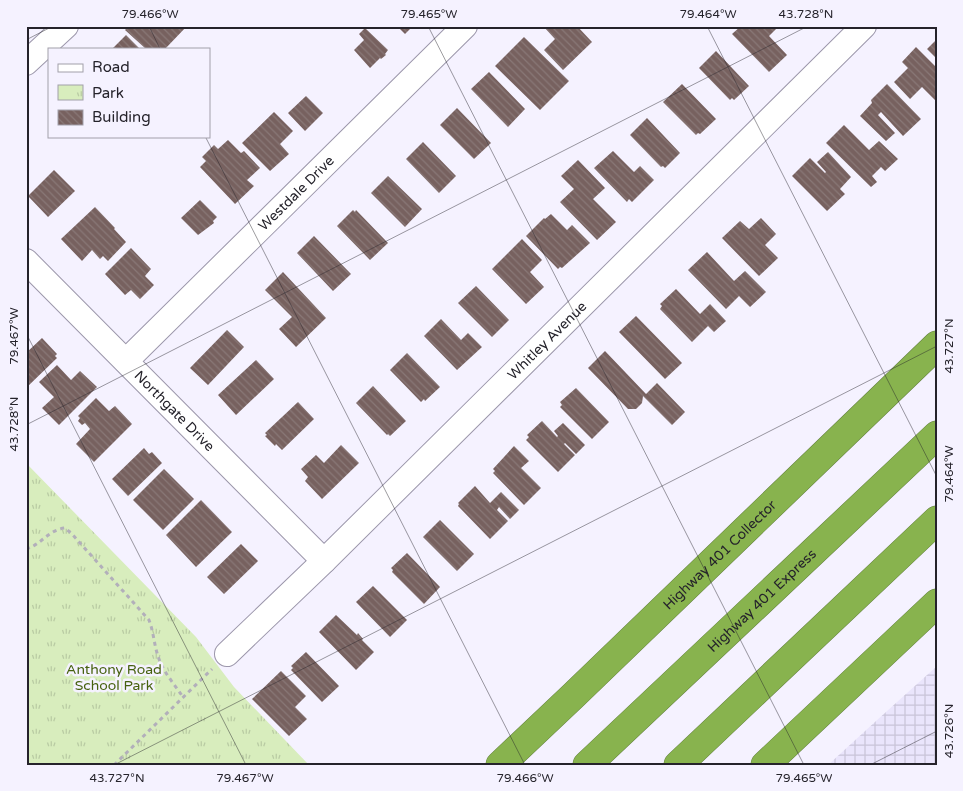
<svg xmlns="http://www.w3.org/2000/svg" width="963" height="791" viewBox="0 0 963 791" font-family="'Varela Round',sans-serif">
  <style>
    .industrial { fill: url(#industrial-grid) }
    .park { fill: url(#park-tufts) }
    .building { fill: url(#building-back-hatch) }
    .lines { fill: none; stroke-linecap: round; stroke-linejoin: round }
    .street-casing { stroke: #9c97ab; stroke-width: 26 }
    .highway-casing { stroke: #658142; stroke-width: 29 }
    .path { stroke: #b2afba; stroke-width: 3; stroke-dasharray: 4 4; stroke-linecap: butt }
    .street { stroke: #fff; stroke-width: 24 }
    .highway { stroke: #88b34e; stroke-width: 28 }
    .ticks { fill: none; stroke: #25232b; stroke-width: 1; stroke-opacity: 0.45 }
    .labels { text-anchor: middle; stroke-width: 5; stroke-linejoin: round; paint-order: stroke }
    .street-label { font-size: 14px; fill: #25232b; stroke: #f5f2ff }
    .park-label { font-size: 14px; fill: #46610f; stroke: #f5f2ff }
    .neatline { fill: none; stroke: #25232b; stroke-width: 2 }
    .ticks-label { font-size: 12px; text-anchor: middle; fill: #25232b }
  </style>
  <defs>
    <pattern id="industrial-grid" width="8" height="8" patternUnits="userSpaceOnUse" patternTransform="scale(1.25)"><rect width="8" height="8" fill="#eae5fc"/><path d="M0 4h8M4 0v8" fill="none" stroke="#c9c4d8"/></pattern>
    <pattern id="park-tufts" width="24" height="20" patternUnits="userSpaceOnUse" patternTransform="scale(1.25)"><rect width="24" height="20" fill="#d8edbd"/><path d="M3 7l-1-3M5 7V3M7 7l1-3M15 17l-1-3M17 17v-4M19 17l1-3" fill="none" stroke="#b9cba3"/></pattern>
    <pattern id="building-back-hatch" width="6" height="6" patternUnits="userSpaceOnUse" patternTransform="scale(1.25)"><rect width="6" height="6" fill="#77615f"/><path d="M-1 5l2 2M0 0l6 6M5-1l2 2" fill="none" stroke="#897877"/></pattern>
  </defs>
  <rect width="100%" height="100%" fill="#f5f2ff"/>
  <path class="industrial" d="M937,666V765H828L876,721Z"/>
  <path class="park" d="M26,463L196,637L234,687L309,765H26Z"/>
  <path class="building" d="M129,26H187L165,49H146L125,30Z
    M397,26H413L405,34Z
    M543,26H577L592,42L563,70L544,50L555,39Z
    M741,26H779L769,36L787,55L769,72L732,34Z
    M365,28L388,50L385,54L386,55L381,59L380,58L370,68L354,50L364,40L359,34Z
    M126,35L140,49H112Z
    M524,37L569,81L540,110L495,66Z
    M937,39V59L927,49Z
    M916,47L937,68V102L922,87L910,99L894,82L908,68L902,62Z
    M716,51L749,86L734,100L732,98L730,100L699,68Z
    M489,72L525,109L508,127L471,89Z
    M682,84L716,119L700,134L698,133L696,135L663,102Z
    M887,84L921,119L903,136L881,112L878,115L895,133L886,141L860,116L872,103L871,100Z
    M306,96L323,113L305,131L288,113Z
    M457,108L491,143L474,159L440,125Z
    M274,112L293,131L280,144L289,154L270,171L242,143Z
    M647,118L680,153L665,168L663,166L661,167L630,135Z
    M844,125L869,150L879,141L898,159L885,171L881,167L872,176L877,182L871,187L826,143Z
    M228,140L241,153L244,151L260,168L247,180L254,186L235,204L200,167L206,161L202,157L214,145L218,149Z
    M423,142L456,176L439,193L406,159Z
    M613,151L634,172L640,166L654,180L632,202L629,199L627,202L594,168Z
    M828,152L851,177L840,189L845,194L827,211L792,176L810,158L825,173L826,172L817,162Z
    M578,160L605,188L593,199L616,222L597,240L560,202L574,189L561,176Z
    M54,170L75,191L48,217L28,196Z
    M388,176L422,209L405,227L371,193Z
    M200,200L217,217L213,221L214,223L198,235L181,218Z
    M95,207L115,228L114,229L126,242L108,261L103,256L100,259L92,250L82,261L61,239Z
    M353,210L355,212L356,210L388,243L370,260L337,226Z
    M551,214L567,230L572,225L590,243L562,268L560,267L558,269L526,236L544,218L545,219Z
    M761,218L776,234L765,245L778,258L759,276L722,238L740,221L749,229Z
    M314,236L351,274L333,291L297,253Z
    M522,239L542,260L530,272L544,287L526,304L492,269Z
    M131,248L151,269L145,276L154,285L140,299L131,290L125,295L105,274Z
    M707,252L734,281L745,271L766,292L750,307L739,296L726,309L688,270Z
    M283,272L326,318L296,347L279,329L292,317L265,290Z
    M476,286L509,320L492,337L458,303Z
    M676,289L700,314L710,304L726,321L714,332L708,326L692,342L660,309L662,306L660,304Z
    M636,316L682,363L665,379L619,332Z
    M441,319L461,340L468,333L482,347L457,370L424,336Z
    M227,330L244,347L208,385L190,368Z
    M42,338L57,354L55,356L57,358L26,388V353Z
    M605,351L646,394L657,383L685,412L672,425L643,396L642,403L636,409H628L588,368Z
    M407,353L440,387L425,401L424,399L421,402L390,370Z
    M256,360L274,379L236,415L218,395Z
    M57,365L71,380L80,371L97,387L59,425L42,408L54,397L39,382Z
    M373,386L406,421L390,436L388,434L387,435L356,403Z
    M576,388L609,422L592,439L560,407L562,405L560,402Z
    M96,398L109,411L115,406L132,424L94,462L76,444L90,429L85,423L82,425L78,421L80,418L78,416Z
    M298,402L314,419L282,450L276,444L275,446L265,436L267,435L265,433Z
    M542,421L557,437L558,436L554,431L563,423L585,445L576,454L565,443L564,444L575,455L558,472L526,440L529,437L527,435Z
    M341,445L359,463L322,499L305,481L308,477L301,469L316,455L324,463Z
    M514,446L529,461L521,468L541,488L524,505L493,473L495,471L493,469Z
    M144,448L149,454L152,452L162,463L128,496L112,479Z
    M164,469L194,499L163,530L133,500Z
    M475,486L490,503L501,492L519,510L510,519L499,507L497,510L508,521L490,539L458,506L459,504L458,503Z
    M201,500L232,532L196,567L166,535Z
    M440,520L474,554L457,571L423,537Z
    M241,544L258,561L224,594L207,577Z
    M407,553L440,587L424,604L392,572L393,570L391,568Z
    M373,586L407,620L390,637L356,602Z
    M336,615L357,635L358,633L363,639L362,640L374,652L356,670L319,632Z
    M306,652L339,686L322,702L291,670L293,668L291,666Z
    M281,671L306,696L295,707L307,719L289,736L252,699Z"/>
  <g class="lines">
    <g class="street-casing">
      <g id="street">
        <path d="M26,63L66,26"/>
        <path id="s1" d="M26,261L324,561"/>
        <path id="s2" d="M126,361L465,26"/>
        <path id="s3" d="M227,654L324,561L864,26"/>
      </g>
    </g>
    <g class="highway-casing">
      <g id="highway">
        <path id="s4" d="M500,765L574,695L937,345"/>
        <path id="s5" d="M587,765L937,435"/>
        <path d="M678,765L937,520"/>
        <path d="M765,765L937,603"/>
      </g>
    </g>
    <path class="path" d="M26,549C41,545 48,530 65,528L72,534L149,620C154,633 154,646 159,659C164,673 175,685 183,697
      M114,765L212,669"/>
    <use href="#street" class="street"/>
    <use href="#highway" class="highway"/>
  </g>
  <path class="ticks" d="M149,26L160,49M428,26L804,765M707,26L937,477M26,40L53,26M205,136L525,765M26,333L246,765M26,425L808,26M114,765L937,346M870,765L937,731"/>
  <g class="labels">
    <g class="street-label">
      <text dy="5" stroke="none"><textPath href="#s2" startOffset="239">Westdale Drive</textPath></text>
      <text dy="5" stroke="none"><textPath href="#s3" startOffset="448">Whitley Avenue</textPath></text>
      <text dy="5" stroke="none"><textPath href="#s1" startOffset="211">Northgate Drive</textPath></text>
      <text dy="5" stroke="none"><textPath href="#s4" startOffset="304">Highway 401 Collector</textPath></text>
      <text dy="5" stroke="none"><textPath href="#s5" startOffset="240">Highway 401 Express</textPath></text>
    </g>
    <g class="park-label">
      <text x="114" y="674">Anthony Road<tspan x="114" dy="16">School Park</tspan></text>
    </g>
  </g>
  <rect width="963" height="791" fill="none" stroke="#f5f2ff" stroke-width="55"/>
  <rect x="48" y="48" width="162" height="90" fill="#f5f2ff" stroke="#a29faa"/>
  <rect x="58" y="64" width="25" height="8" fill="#ffffff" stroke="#a29faa"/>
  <text x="92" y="72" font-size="15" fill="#25232b">Road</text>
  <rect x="58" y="85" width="25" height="15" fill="url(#park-tufts)" stroke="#a29faa"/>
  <text x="92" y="98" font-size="15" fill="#25232b">Park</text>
  <rect x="58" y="110" width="25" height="15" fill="url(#building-back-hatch)" stroke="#a29faa"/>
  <text x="92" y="122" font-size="15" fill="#25232b">Building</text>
  <rect x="28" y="28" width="908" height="736" class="neatline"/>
  <g class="ticks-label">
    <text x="150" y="18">79.466°W</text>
    <text x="429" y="18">79.465°W</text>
    <text x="708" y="18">79.464°W</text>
    <text x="806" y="18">43.728°N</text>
    <text transform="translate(14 336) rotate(-90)" y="4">79.467°W</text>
    <text transform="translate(949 346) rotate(-90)" y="4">43.727°N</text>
    <text transform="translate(14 424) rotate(-90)" y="4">43.728°N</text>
    <text transform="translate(949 474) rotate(-90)" y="4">79.464°W</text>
    <text transform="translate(949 731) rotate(-90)" y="4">43.726°N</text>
    <text x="117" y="782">43.727°N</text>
    <text x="245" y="782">79.467°W</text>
    <text x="525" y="782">79.466°W</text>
    <text x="804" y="782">79.465°W</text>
  </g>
</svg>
